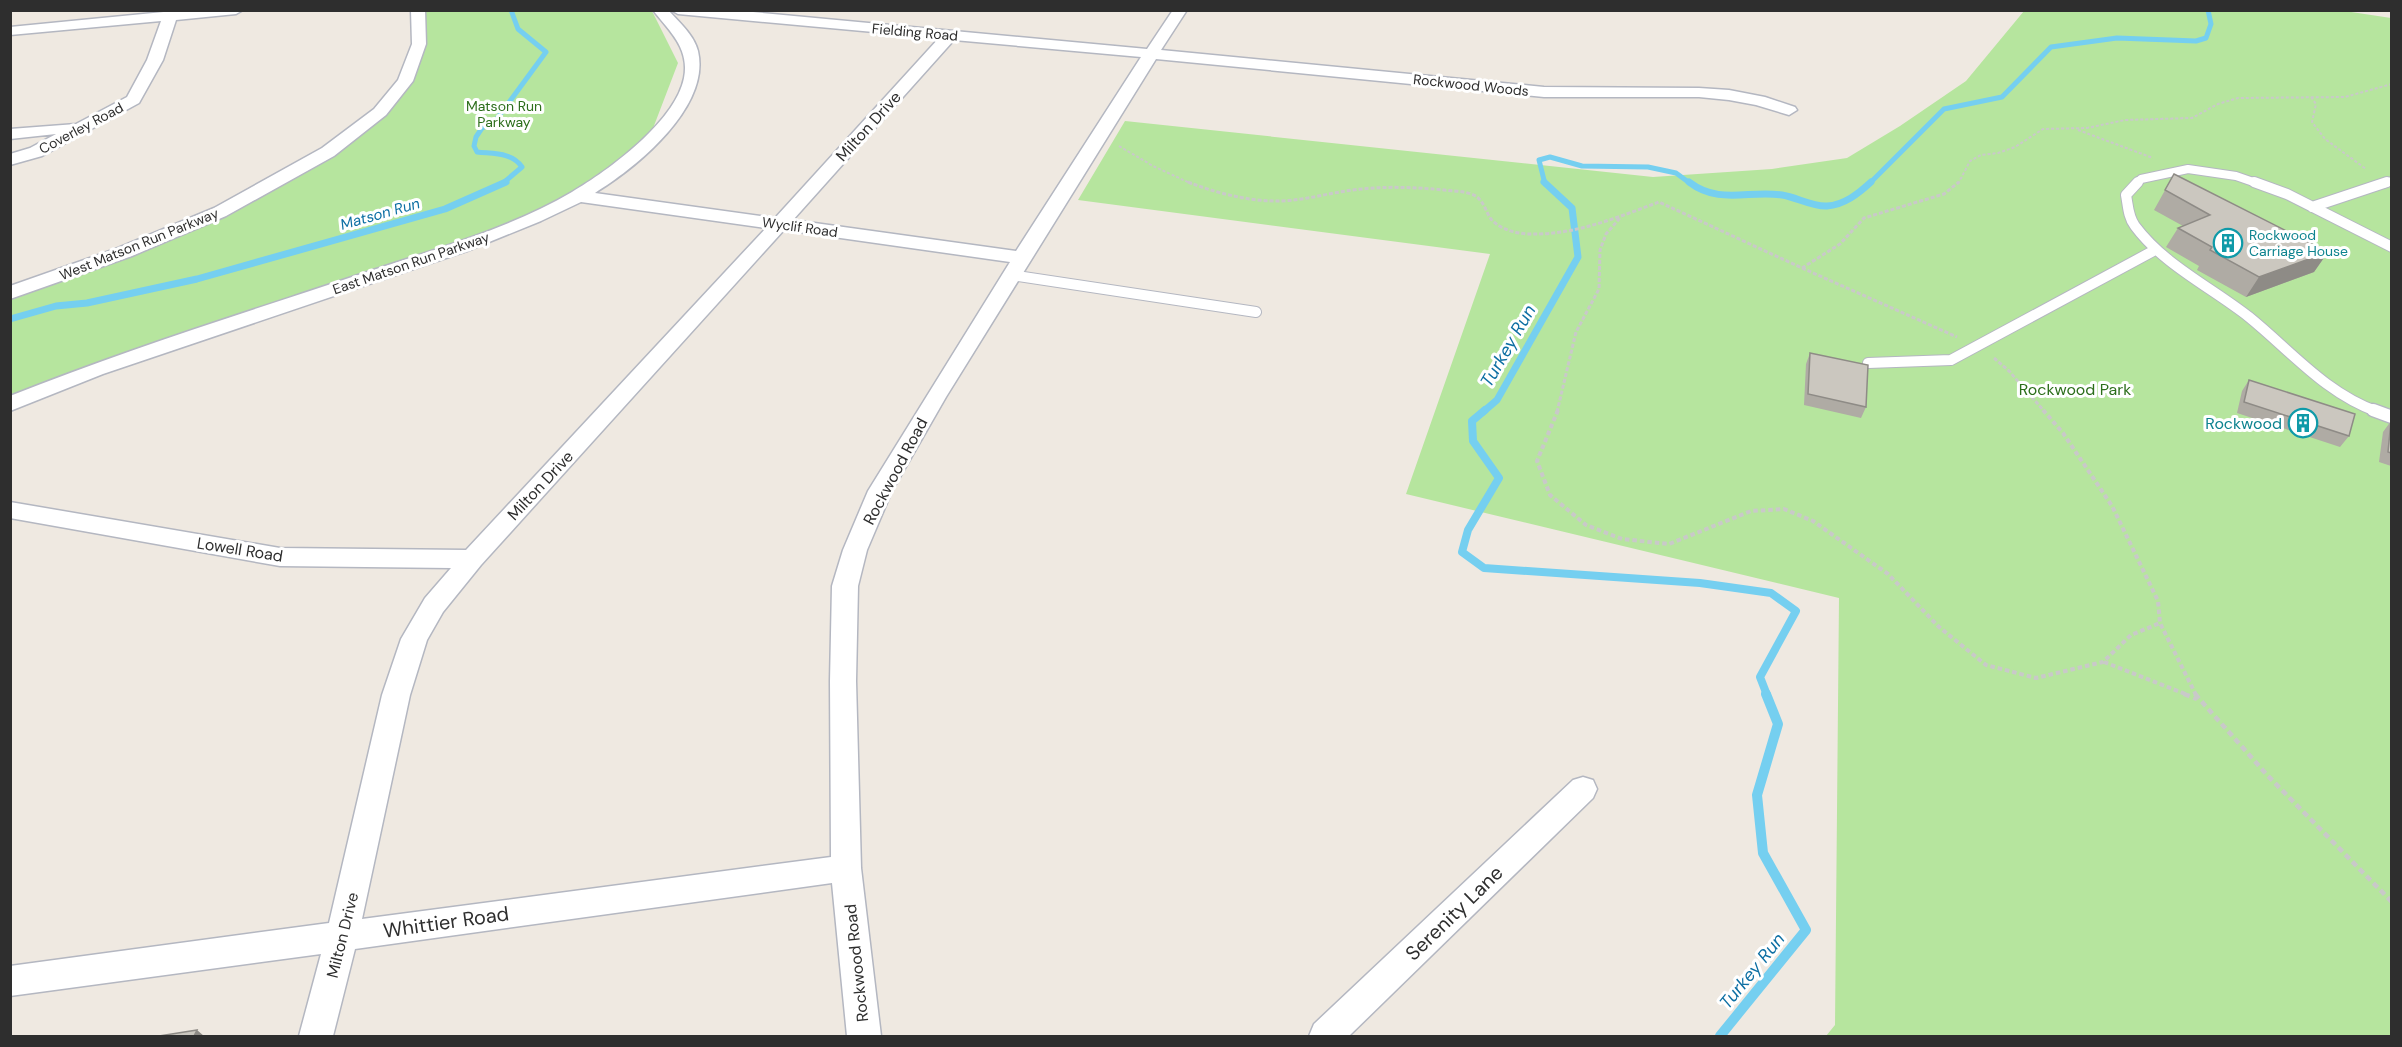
<svg xmlns="http://www.w3.org/2000/svg" width="2402" height="1047" viewBox="0 0 2402 1047" font-family="'DM Sans',sans-serif">
  <style>
    .green { fill: #b6e59e }
    .lines { fill: none; stroke-linecap: round; stroke-linejoin: round }
    .stream-far3 { stroke: #75cff0; stroke-width: 5 }
    .stream-far2 { stroke: #75cff0; stroke-width: 7 }
    .stream-far1 { stroke: #75cff0; stroke-width: 8 }
    .stream { stroke: #75cff0; stroke-width: 10 }
    .lane-far2-casing { stroke: #b4b7c1; stroke-width: 10 }
    .lane-far1-casing { stroke: #b4b7c1; stroke-width: 12 }
    .lane-casing { stroke: #b4b7c1; stroke-width: 15 }
    .street-casing { stroke: #b4b7c1; stroke-width: 3 }
    .path-far3 { stroke: #c9c9c9; stroke-width: 2; stroke-dasharray: 3 2; stroke-linecap: butt }
    .path-far2 { stroke: #c9c9c9; stroke-width: 3; stroke-dasharray: 4 2; stroke-linecap: butt }
    .path-far1 { stroke: #c9c9c9; stroke-width: 4; stroke-dasharray: 4.5 3; stroke-linecap: butt }
    .path { stroke: #c9c9c9; stroke-width: 4.5; stroke-dasharray: 6 4; stroke-linecap: butt }
    .lane-far2 { stroke: #fff; stroke-width: 8 }
    .lane-far1 { stroke: #fff; stroke-width: 10 }
    .lane { stroke: #fff; stroke-width: 12 }
    .street { fill: #fff; fill-rule: evenodd }
    .wall { fill: #afaba4 }
    .shaded-wall { fill: #8e8b86 }
    .building { fill: #cbc7bf; stroke: #8e8b86; stroke-width: 1.5 }
    .labels { text-anchor: middle; stroke-width: 6; stroke-linejoin: round; paint-order: stroke }
    .far-street-label { font-size: 14px; fill: #2e2e2e; stroke: #fff }
    .far-park-label { font-size: 14px; fill: #2c6e1b; stroke: #fff }
    .far-culture-label { font-size: 14px; fill: #0d838f; stroke: #fff; text-anchor: start }
    .far-water-label { font-size: 15px; font-style: italic; fill: #0d6fa3; stroke: #fff }
    .street-label { font-size: 16px; fill: #2e2e2e; stroke: #fff }
    .park-label { font-size: 16px; fill: #2c6e1b; stroke: #fff }
    .culture-label { font-size: 16px; fill: #0d838f; stroke: #fff; text-anchor: end }
    .water-label { font-size: 18px; font-style: italic; fill: #0d6fa3; stroke: #fff }
    .near-street-label { font-size: 20px; fill: #2e2e2e; stroke: #fff }
  </style>
  <rect width="100%" height="100%" fill="#efe9e1"/>
  <path class="green" d="M2338,10L2391,18V1036H1826L1835,1025L1839,598L1406,494L1490,254L1078,200L1125,121L1653,177L1772,169L1847,158L1900,126L1966,81L2024,11Z
    M420,11H652L678,63L647,144L579,196L460,247L11,404V292L174,232L328,152L405,81Z"/>
  <g class="lines">
    <path class="stream-far3" d="M502,184L522,167C512,152 493,154 477,152L474,146L476,137L482,128L496,120L546,52L518,29L511,10
      M1545,184L1539,160L1550,157L1582,166L1648,167L1676,173L1691,184
      M1869,184L1944,109L2002,97L2051,47L2117,38L2196,41L2206,38L2211,24L2208,10"/>
    <path class="stream-far2" d="M1689,182C1719,205 1748,190 1782,195C1796,197 1813,207 1827,206C1844,205 1858,194 1871,182
      M10,319L56,306L87,303L197,279L445,209L506,182
      M1483,412L1497,400L1578,257L1572,208L1544,182"/>
    <path class="stream-far1" d="M1485,410L1472,421L1473,441L1499,478L1468,530L1462,552L1484,568L1700,583L1771,593L1796,611L1760,677L1767,695"/>
    <path class="stream" d="M1720,1036L1806,930L1763,853L1757,795L1778,724L1766,694"/>
    <g class="lane-far2-casing">
      <path id="lane-far2" d="M2136,184L2141,179L2188,169L2236,176L2259,184
        M2383,184L2392,181"/>
    </g>
    <g class="lane-far1-casing">
      <path id="lane-far1" d="M2138,182L2126,195C2128,205 2128,217 2135,226C2164,265 2211,287 2249,317C2291,351 2325,393 2378,412
        M2254,182L2287,194L2392,247
        M2312,207L2387,182
        M1011,275L1256,312
        M1868,363L1951,360L2155,250"/>
    </g>
    <g class="lane-casing">
      <path id="lane" d="M2373,410L2392,417"/>
    </g>
    <g class="street-casing">
      <path id="street" d="M184,10H243L236,14L176,20L163,60L139,103L42,156L10,165V154L30,148L56,134L10,139V129L76,124L127,97L147,60L161,21L10,35V27Z
        M411,10H425L426,44L413,81L386,115L334,156L226,216L132,256L10,299V286L118,248L214,208L322,148L374,109L398,80L412,44Z
        M653,10H668C679,22 694,35 698,51C711,107 637,167 595,193L775,218L939,38L678,14L671,10H731L1147,49L1173,10H1187L1161,50L1544,87L1699,88L1729,90L1765,97L1795,107L1797,110L1789,115L1756,105L1729,100L1699,97H1544L1156,59L946,397L892,491L867,550L858,586L856,681L861,868L881,1036H847L832,883L355,949L333,1036H299L321,954L10,996V966L329,923L382,695L401,639L425,598L451,568L280,566L10,518V502L280,548L466,550L766,228L581,202L541,221L467,251L103,374L10,411V396C125,350 244,313 361,274C432,250 507,230 572,192C609,170 675,122 684,78C690,48 669,31 653,10ZM954,40L1141,57L1016,251L793,220ZM784,230L1010,262L868,491L843,550L832,586L830,681L831,857L362,919L410,695L427,640L443,612L481,565Z
        M1583,777L1593,780L1597,789L1593,798L1349,1036H1309L1314,1024L1573,780Z"/>
    </g>
    <path class="path-far3" d="M2311,97L2316,104L2312,122L2325,139L2366,169
      M2078,130L2153,158
      M1119,146L1153,166L1192,184
      M1958,184L1970,161L1981,155L1998,153L2015,147L2043,129L2087,128L2125,120L2192,118L2218,104L2238,98L2345,97L2392,84"/>
    <path class="path-far2" d="M1188,182C1216,193 1247,201 1277,201C1303,201 1328,193 1353,190C1383,186 1414,187 1444,190C1453,191 1463,191 1471,194C1481,197 1484,206 1488,214C1495,230 1521,235 1536,234C1578,234 1621,216 1659,202L1802,268L1840,244L1864,218L1944,194L1959,182
      M1802,268L1957,337
      M1994,358L2009,371L2045,412
      M1557,412L1576,332L1599,289L1600,250L1606,234L1620,218"/>
    <path class="path-far1" d="M1558,410L1537,461L1550,495L1586,525L1622,539L1669,544L1751,511L1784,509L1813,521L1888,574L1939,627L1986,665L2036,678L2103,662L2131,635L2160,623
      M2043,410L2063,433L2112,506L2158,601L2160,623L2196,695
      M2104,662L2188,695"/>
    <path class="path" d="M2184,694L2197,699
      M2195,694L2268,776L2392,902"/>
    <use href="#lane-far2" class="lane-far2"/>
    <use href="#lane-far1" class="lane-far1"/>
    <use href="#lane" class="lane"/>
    <use href="#street" class="street"/>
  </g>
  <path class="wall" d="M2174,174L2328,252L2314,272L2246,297L2197,270L2199,266L2166,247L2178,228L2183,226L2154,210Z
    M1810,353L1866,407L1861,418L1804,405L1806,364Z
    M2249,380L2349,436L2340,447L2237,413L2242,391Z
    M2391,421V466L2379,462L2383,432Z"/>
  <path class="shaded-wall" d="M2328,252L2314,272L2246,297L2259,277Z
    M197,1030L204,1036H194Z"/>
  <path class="building" d="M2174,174L2328,252L2259,277L2210,250L2212,247L2178,228L2210,215L2165,190Z
    M1810,353L1868,365L1866,407L1808,394Z
    M2249,380L2355,414L2349,436L2244,402Z
    M2391,421V453L2388,452Z
    M197,1030L194,1036H159Z"/>
  <defs>
    <g id="building-ring" transform="scale(1.5)"><circle r="9.5" fill="#fff" stroke="#0f9aa8" stroke-width="1.5"/><path d="M-4-6H4V6H1V3H-1V6H-4ZM-2.5-4.3h1.7v1.8h-1.7ZM.8-4.3h1.7v1.8H.8ZM-2.5-1h1.7V.8h-1.7ZM.8-1h1.7V.8H.8Z" fill="#0f9aa8"/></g>
  </defs>
  <g fill-rule="evenodd">
    <use href="#building-ring" x="2228" y="243"/>
    <use href="#building-ring" x="2303" y="423"/>
  </g>
  <g class="labels">
    <g class="far-street-label">
      <text transform="translate(915 32) rotate(5)" y="5">Fielding Road</text>
      <text transform="translate(1471 85) rotate(6)" y="5">Rockwood Woods</text>
      <text transform="translate(81 128) rotate(-28)" y="5">Coverley Road</text>
      <text transform="translate(800 227) rotate(8)" y="5">Wyclif Road</text>
      <text transform="translate(139 244) rotate(-22)" y="5">West Matson Run Parkway</text>
      <text transform="translate(411 263) rotate(-19)" y="5">East Matson Run Parkway</text>
    </g>
    <g class="far-park-label">
      <text x="504" y="111">Matson Run<tspan x="504" dy="16">Parkway</tspan></text>
    </g>
    <g class="far-culture-label">
      <text x="2249" y="240">Rockwood<tspan x="2249" dy="16">Carriage House</tspan></text>
    </g>
    <g class="far-water-label">
      <text transform="translate(380 214) rotate(-16)" y="5">Matson Run</text>
    </g>
    <g class="street-label">
      <text transform="translate(868 126) rotate(-48)" y="6">Milton Drive</text>
      <text transform="translate(895 471) rotate(-62)" y="6">Rockwood Road</text>
      <text transform="translate(540 485) rotate(-47)" y="6">Milton Drive</text>
      <text transform="translate(240 549) rotate(9)" y="6">Lowell Road</text>
      <text transform="translate(342 935) rotate(-76)" y="6">Milton Drive</text>
      <text transform="translate(856 963) rotate(-96)" y="6">Rockwood Road</text>
    </g>
    <g class="park-label">
      <text x="2075" y="395">Rockwood Park</text>
    </g>
    <g class="culture-label">
      <text x="2282" y="429">Rockwood</text>
    </g>
    <g class="water-label">
      <text transform="translate(1508 346) rotate(-60)" y="6">Turkey Run</text>
      <text transform="translate(1752 971) rotate(-51)" y="6">Turkey Run</text>
    </g>
    <g class="near-street-label">
      <text transform="translate(1454 913) rotate(-44)" y="7">Serenity Lane</text>
      <text transform="translate(446 922) rotate(-8)" y="7">Whittier Road</text>
    </g>
  </g>
  <rect width="2402" height="1047" fill="none" stroke="#2e2e2e" stroke-width="24"/>
</svg>
